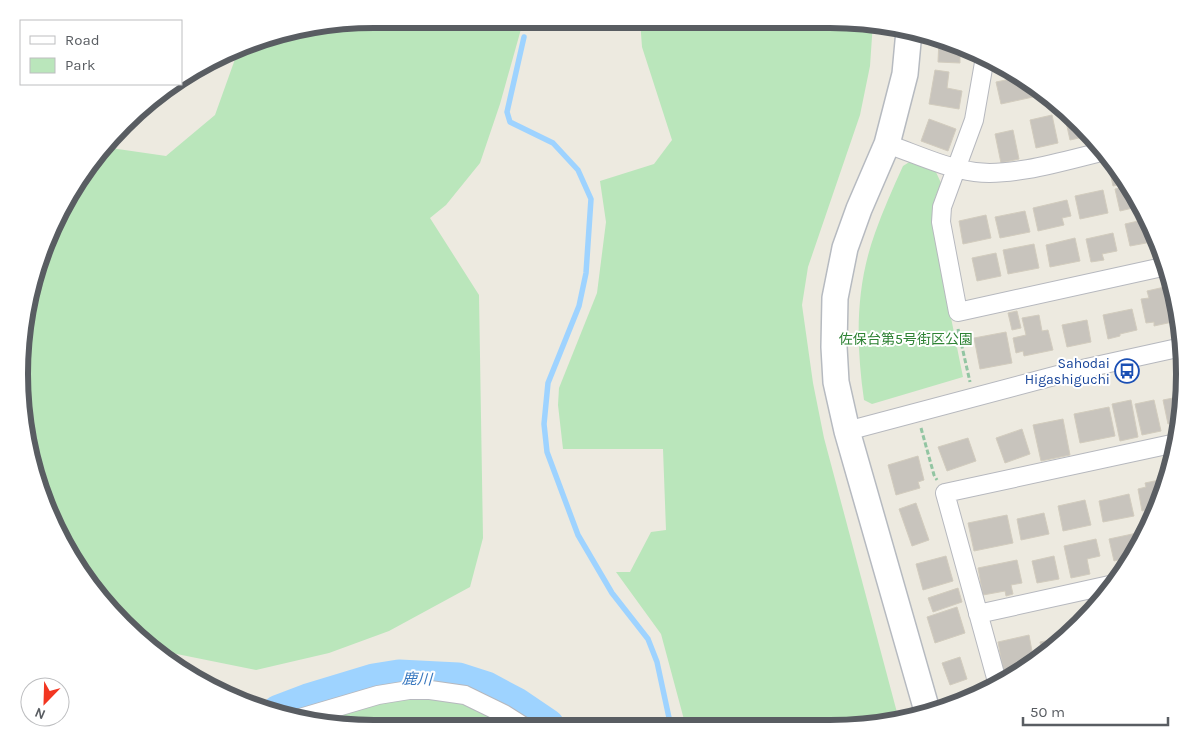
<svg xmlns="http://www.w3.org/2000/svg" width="1203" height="747" viewBox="0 0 1203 747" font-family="Karla,'Noto Sans JP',sans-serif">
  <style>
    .green { fill: #bae6bb }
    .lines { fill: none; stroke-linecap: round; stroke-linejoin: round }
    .stream { stroke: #9ed3ff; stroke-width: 5.5 }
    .river { stroke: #9ed3ff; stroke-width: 35 }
    .building { fill: #c8c4bd; stroke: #d2ccbe }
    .street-casing { stroke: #b6b8be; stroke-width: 20 }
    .secondary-casing { stroke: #b6bac0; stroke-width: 28 }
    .path { stroke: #92c5a2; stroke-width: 3; stroke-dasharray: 5 2.5; stroke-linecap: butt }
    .street { stroke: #fff; stroke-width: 18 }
    .secondary { stroke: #fff; stroke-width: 25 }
    .labels { text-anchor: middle; stroke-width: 4; stroke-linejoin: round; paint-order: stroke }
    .park-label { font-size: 14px; fill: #2f8335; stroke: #fff }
    .transit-label { font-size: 14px; fill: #164399; stroke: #fff; text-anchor: end }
    .water-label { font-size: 15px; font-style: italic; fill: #3978bf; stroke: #fff }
    .rim { fill: none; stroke: #595d62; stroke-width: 6 }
  </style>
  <rect width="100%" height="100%" fill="#edeae0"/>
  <path class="green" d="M374,19L521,20L523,22L500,104L480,163L446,205L430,218L479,295L483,538L470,587L389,631L329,653L256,670L152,649L78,570L31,466L19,373L38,259L92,158L104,147L166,156L215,115L239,48L260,37Z
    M640,20L873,22L870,66L860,115L808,267L802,305L813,383L824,438L899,720L853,727H686L661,634L616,572H630L651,532L666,530L663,449H563L558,405L559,388L597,293L606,222L600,181L654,164L672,140L642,47Z
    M911,161L935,170L941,183L935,198L932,224L963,377L872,404L864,400C856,344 855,288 875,233C883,210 893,188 903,166Z
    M414,694L473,703L510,726L327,725L313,721Z"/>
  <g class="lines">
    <path class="stream" d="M524,37L507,112L510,122L553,143L578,170L591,199L586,273L579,306L548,383L544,424L547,452L578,535L612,593L648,639L657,662L671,727"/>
    <path class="river" d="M279,712L308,701L374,681L399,677L458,680L486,689L516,705L547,726"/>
  </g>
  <path class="building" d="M939,39L960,44V63L938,62Z
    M935,70L949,72L947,88L962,91L959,109L929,104Z
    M1020,77L1029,83L1033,97L1001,104L996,82Z
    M1063,108L1087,131L1088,136L1070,140Z
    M1052,115L1058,143L1036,148L1030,120Z
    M929,119L956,129L948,151L921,141Z
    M1013,130L1019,159L1001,163L995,134Z
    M1118,170L1128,183L1113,186L1110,172Z
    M1130,186L1141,206L1120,211L1115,189Z
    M1103,190L1108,213L1080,219L1075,196Z
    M1067,200L1071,216L1062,218L1064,225L1038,231L1033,208Z
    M1025,211L1030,232L1000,238L995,217Z
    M986,215L991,238L963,244L959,221Z
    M1147,219L1157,241L1130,246L1125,224Z
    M1113,233L1117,251L1102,254L1104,260L1091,262L1086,239Z
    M1075,238L1080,261L1050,267L1046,245Z
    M1034,244L1039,268L1008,274L1003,250Z
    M996,253L1001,276L977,281L972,258Z
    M1169,286L1177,321L1154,326V322L1146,323L1141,299L1149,298L1147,291Z
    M1132,309L1137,330L1120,334V336L1108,339L1103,315Z
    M1017,311L1021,328L1012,330L1008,313Z
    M1039,315L1042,331L1048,330L1053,350L1024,356L1023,351L1016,353L1013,338L1026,335L1022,318Z
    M1087,320L1091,342L1067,347L1062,325Z
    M1006,332L1012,363L980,369L974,338Z
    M1183,396L1179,421L1168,424L1163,400Z
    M1131,400L1138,437L1120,441L1112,404Z
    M1154,400L1161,431L1142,435L1135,404Z
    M1109,407L1115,436L1080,443L1074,414Z
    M1063,419L1070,455L1041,461L1033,425Z
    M1022,429L1030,454L1005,463L996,438Z
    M968,438L976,461L947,471L938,447Z
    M918,456L924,480L918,482L920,488L896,495L888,465Z
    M1164,479L1166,483L1156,508L1142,511L1138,489L1146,487L1145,483Z
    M1129,494L1134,516L1103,522L1099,501Z
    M1085,500L1091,525L1063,531L1058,506Z
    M916,503L929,540L912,546L899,509Z
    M1044,513L1049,534L1021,540L1017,519Z
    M1007,515L1013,543L974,551L968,523Z
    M1137,533L1139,544L1131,557L1114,561L1109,539Z
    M1096,539L1100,556L1087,559L1090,574L1071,578L1064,546Z
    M946,556L953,581L923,590L916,564Z
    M1054,556L1059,579L1037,583L1032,561Z
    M1017,560L1022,583L1011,585L1013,594L1006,596L1005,591L983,595L978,568Z
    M958,588L962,602L933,612L928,598Z
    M957,607L965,633L935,643L927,617Z
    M1029,635L1034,662L1021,670L1004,674L998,642Z
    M1064,637L1046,655L1043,656L1040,642Z
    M960,657L967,679L950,685L942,663Z
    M968,691L970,698L957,703L955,696Z"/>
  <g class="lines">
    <g class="street-casing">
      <path id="street" d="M985,57L974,120L942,207L941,222L958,312L1167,266
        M887,144C916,154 945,168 975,172C1013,177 1067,160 1105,151
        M847,431L1073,371L1182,347
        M978,614L1114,584
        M998,685L945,493L1176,443
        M300,718L378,695L409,690H430L465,695L504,714L523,726"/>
    </g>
    <g class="secondary-casing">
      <path id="secondary" d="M909,31L905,74L887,144L859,209L845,248L835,298L834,347L836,382L847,431L928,714"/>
    </g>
    <path class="path" d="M958,329L970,382
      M921,428L934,475L937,480"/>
    <use href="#street" class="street"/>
    <use href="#secondary" class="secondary"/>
  </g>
  <defs>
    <g id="bus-ring" transform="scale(1.25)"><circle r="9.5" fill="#fff" stroke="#1a4fb4" stroke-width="1.5"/><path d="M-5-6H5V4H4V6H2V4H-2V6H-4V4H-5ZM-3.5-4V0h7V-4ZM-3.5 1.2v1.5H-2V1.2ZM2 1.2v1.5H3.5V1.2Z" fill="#1a4fb4"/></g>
  </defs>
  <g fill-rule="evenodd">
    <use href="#bus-ring" x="1127" y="371"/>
  </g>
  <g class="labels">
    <g class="park-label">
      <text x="906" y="344">佐保台第5号街区公園</text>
    </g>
    <g class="transit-label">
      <text x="1110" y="368">Sahodai<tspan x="1110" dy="16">Higashiguchi</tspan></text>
    </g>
    <g class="water-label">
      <text transform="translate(417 679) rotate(2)" y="5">鹿川</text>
    </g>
  </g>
  <path d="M0 0H1203V747H0ZM374 28H830A346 346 0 0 1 1176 374V374A346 346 0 0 1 830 720H374A346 346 0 0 1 28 374V374A346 346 0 0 1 374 28Z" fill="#fff" fill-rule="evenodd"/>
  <path class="rim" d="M374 28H830A346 346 0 0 1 1176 374V374A346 346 0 0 1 830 720H374A346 346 0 0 1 28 374V374A346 346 0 0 1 374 28Z"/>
  <rect x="20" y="20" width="162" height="65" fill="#ffffff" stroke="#bdbec0"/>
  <rect x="30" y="36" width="25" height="8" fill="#ffffff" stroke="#bdbec0"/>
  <text x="65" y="45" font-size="15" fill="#595d62">Road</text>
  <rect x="30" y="58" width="25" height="15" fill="#bae6bb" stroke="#bdbec0"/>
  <text x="65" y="70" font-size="15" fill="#595d62">Park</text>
  <g transform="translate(45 702) rotate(203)"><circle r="24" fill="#ffffff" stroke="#bdbec0"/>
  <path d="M0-4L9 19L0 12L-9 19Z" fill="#f23621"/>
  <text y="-8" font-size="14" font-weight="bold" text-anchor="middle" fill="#595d62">N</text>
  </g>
  <path d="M1023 717v8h145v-8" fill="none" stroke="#595d62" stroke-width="2.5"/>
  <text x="1030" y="717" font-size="15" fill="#595d62" stroke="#ffffff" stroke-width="4" paint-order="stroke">50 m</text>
</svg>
